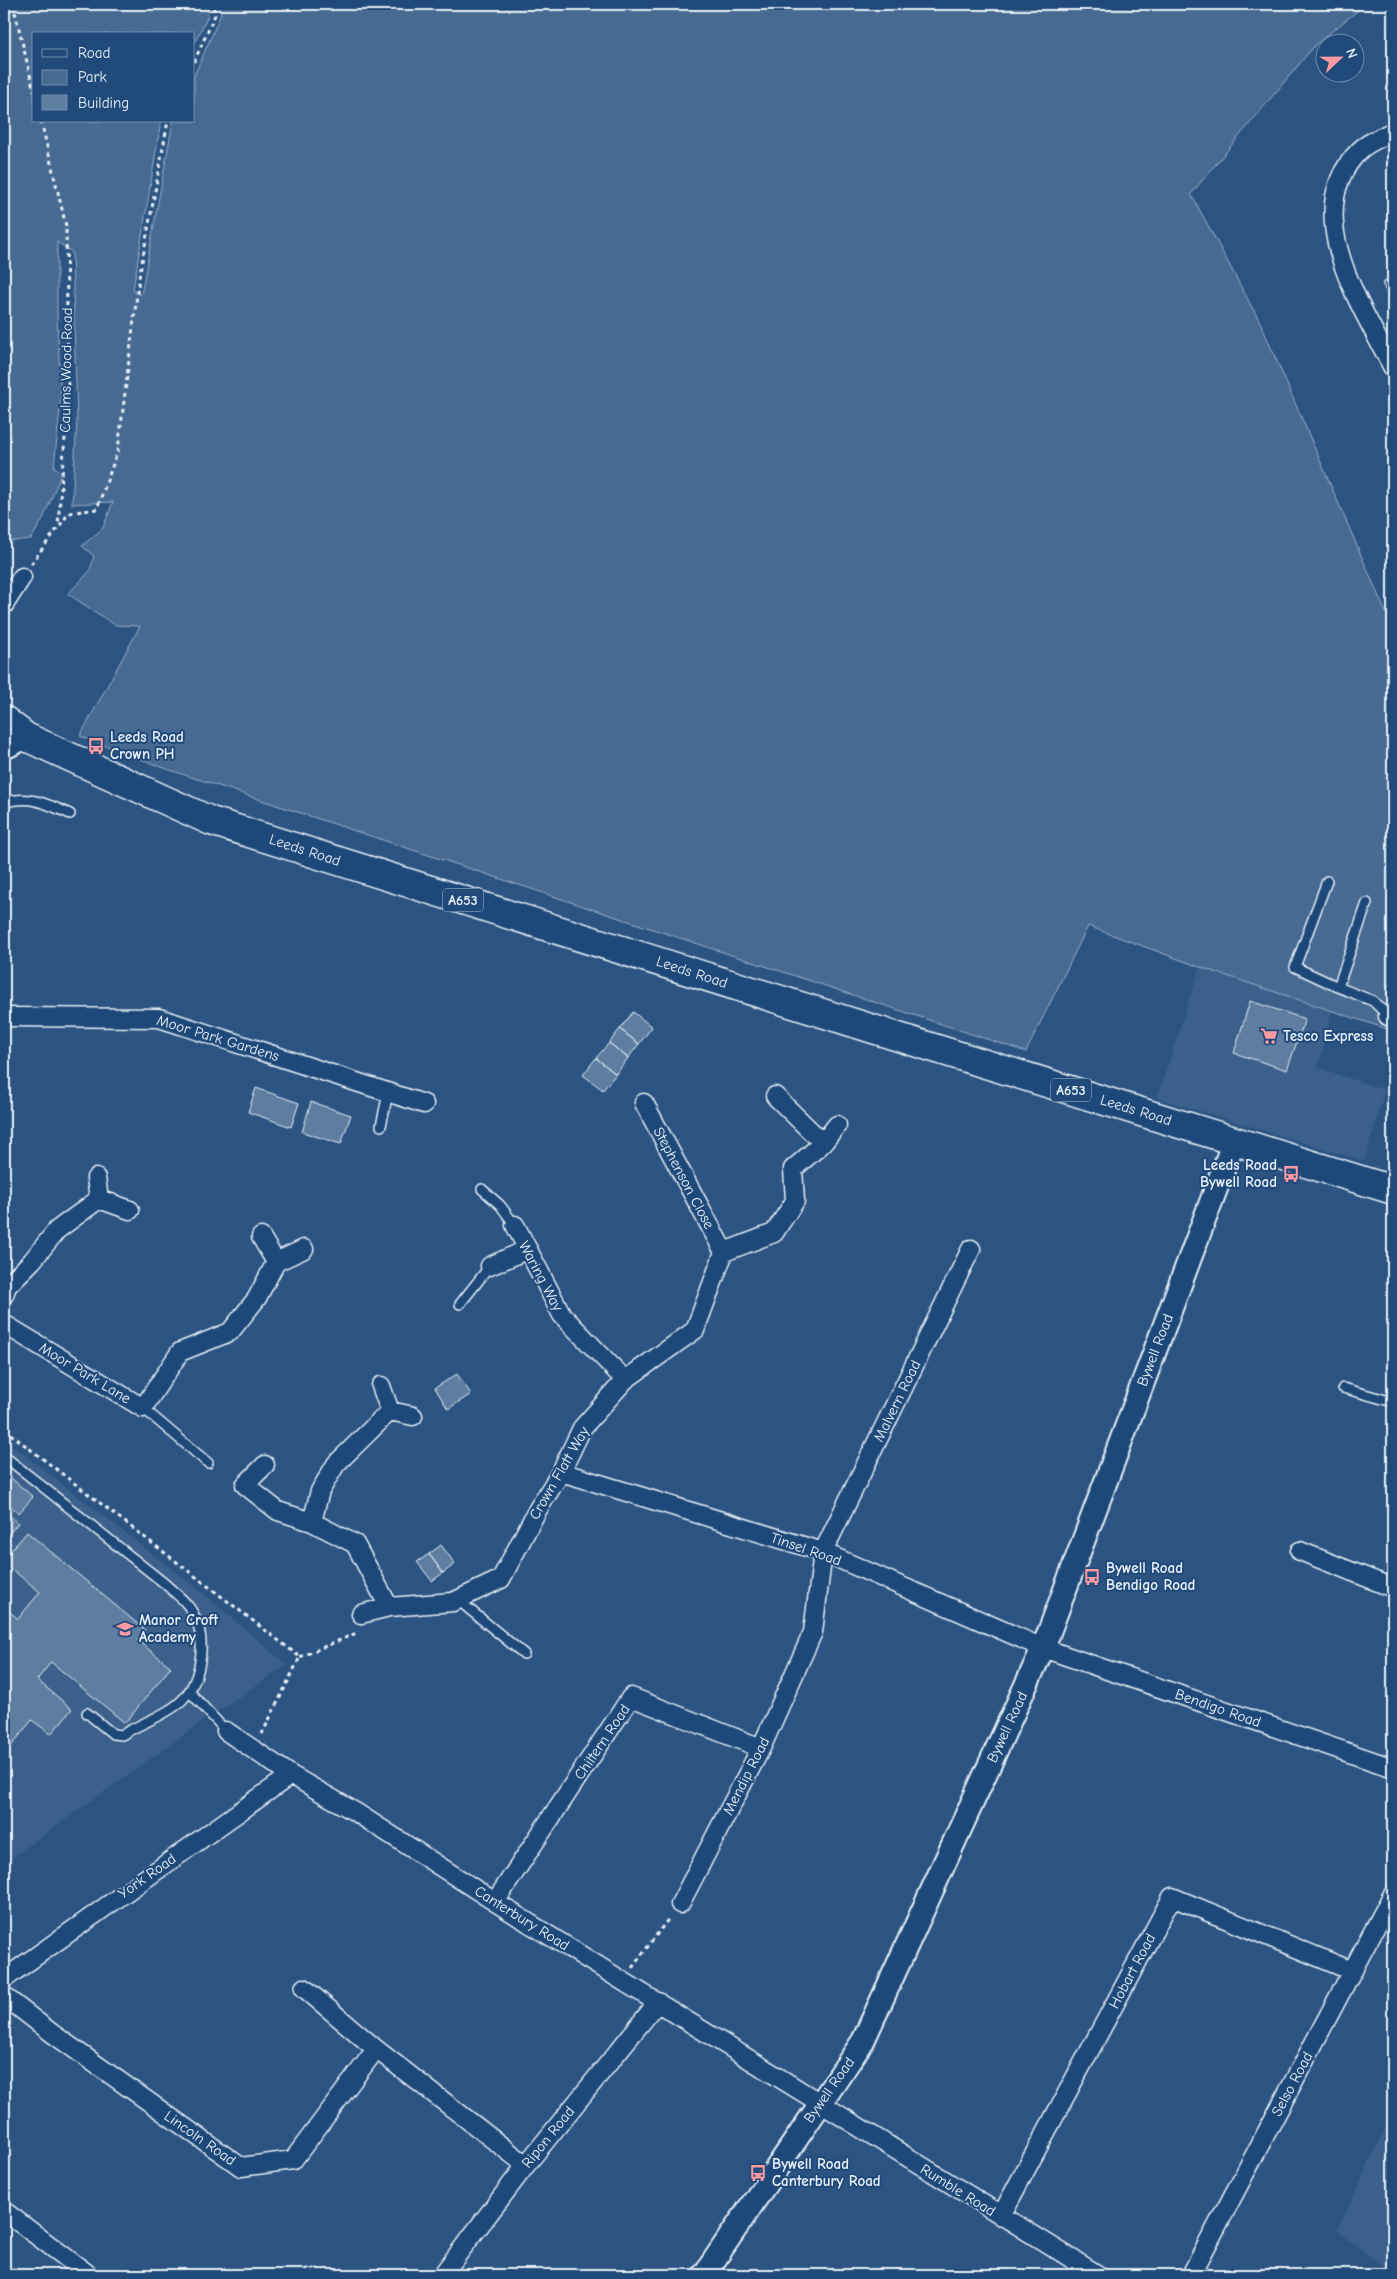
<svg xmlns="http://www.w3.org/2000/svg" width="1397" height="2279" viewBox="0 0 1397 2279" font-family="'Comic Neue',sans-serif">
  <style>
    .built { fill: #3a608b }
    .green { fill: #476b93; stroke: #98aec6 }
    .building { fill: #5d7da1; stroke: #e8f1f8 }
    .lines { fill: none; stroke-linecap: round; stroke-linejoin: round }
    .service-casing { stroke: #e8f1f8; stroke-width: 12 }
    .minor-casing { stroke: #e8f1f8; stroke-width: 21 }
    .tertiary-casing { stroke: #e8f1f8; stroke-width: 26 }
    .primary-casing { stroke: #e8f1f8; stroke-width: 31 }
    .path { stroke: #e8f1f8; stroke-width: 3; stroke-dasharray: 4 4; stroke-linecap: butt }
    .service { stroke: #1f4a7a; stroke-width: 9 }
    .minor { stroke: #1f4a7a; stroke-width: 18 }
    .tertiary { stroke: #1f4a7a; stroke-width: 22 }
    .primary { stroke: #1f4a7a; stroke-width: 28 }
    .labels { text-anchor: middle; stroke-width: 4; stroke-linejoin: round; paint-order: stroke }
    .shield { fill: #1f4a7a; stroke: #acbfd2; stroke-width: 1 }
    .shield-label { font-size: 14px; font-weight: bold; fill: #e8f1f8 }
    .street-label { font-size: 15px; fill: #e8f1f8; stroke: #1f4a7a }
    .poi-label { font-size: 15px; font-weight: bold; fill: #e8f1f8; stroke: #1f4a7a; text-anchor: start }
  </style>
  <rect width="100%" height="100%" fill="#2b5482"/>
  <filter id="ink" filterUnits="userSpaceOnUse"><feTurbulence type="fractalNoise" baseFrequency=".02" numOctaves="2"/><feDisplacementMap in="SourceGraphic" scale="10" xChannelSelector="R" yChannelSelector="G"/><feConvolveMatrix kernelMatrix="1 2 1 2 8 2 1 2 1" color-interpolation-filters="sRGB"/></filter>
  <g filter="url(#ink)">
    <path class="built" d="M1200,967L1332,1011L1318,1068L1385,1090L1365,1161L1157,1098Z
      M4,1439L203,1593L287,1665L209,1717L4,1863Z
      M1393,2113V2274L1337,2230Z"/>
    <path class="green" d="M4,4H208V16L194,44V34H34V121H161L133,290L141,295L173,121H194V76L221,14L218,4H1366L1316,44L1191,194L1260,322L1393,629V967L1387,992L1393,1014V1031L1200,967L1088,926L1026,1052L167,769L80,736L140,626L115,625L68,594L90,571L94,556L82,546L103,528L113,502L72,504L77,420L72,252L57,242V316L61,399L54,467L62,472L43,519L31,539L4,542Z"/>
    <path class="building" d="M1393,277V307L1382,283Z
      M1250,1001L1305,1019L1287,1070L1234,1053Z
      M633,1012L652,1027L639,1044L620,1029Z
      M620,1029L639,1044L628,1058L609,1043Z
      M609,1043L628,1058L616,1074L596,1058Z
      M596,1058L616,1074L603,1090L583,1075Z
      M256,1088L299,1103L291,1127L248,1112Z
      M311,1102L351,1115L341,1144L302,1132Z
      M457,1374L471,1394L448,1409L435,1388Z
      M4,1472L33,1497L19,1513L6,1503L4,1506Z
      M4,1511L18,1523L8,1535L4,1532Z
      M27,1532L145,1630L137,1640L171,1667L125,1723L51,1662L37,1680L72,1709L51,1734L32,1720L4,1755V1607L18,1619L40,1592L4,1563V1548L9,1553Z
      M441,1545L455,1564L443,1573L429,1554Z
      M429,1554L443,1573L432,1581L417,1562Z"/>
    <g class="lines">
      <g class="service-casing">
        <path id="service" d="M4,803C28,794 48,804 70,814
          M1327,881L1295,967L1338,987
          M1367,903L1338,987L1373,1001L1388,1016
          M381,1126L388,1093
          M482,1189L500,1205L515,1225
          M460,1304L490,1266
          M1343,1388L1393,1402
          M143,1408L208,1463
          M4,1456L164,1583C175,1593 189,1603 195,1617C207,1643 201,1684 179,1703C163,1717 140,1723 122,1735L113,1734L87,1713
          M458,1600L524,1654
          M189,1691L226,1731"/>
      </g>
      <g class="minor-casing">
        <path id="minor" d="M1393,131C1383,137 1368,142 1360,150C1297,212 1362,306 1393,368
          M4,605L22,577
          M1388,1016L1393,1018
          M4,1017L159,1018L424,1104
          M775,1096L823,1143
          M644,1103L724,1252
          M96,1178L99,1199L130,1210
          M515,1225L562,1315L625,1380
          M261,1237L276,1262
          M490,1266L526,1250
          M4,1295L7,1286L32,1261L57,1230L99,1199
          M4,1324L143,1408L180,1352L230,1332L257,1298L276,1262L304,1249
          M381,1386L390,1411
          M265,1465L245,1485L278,1511L312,1522
          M561,1472L823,1552L1043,1648L1393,1768
          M1300,1551L1393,1588
          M389,1607L355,1544L312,1522L320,1491L336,1464L390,1411L413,1416
          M361,1614L389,1607L453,1602L501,1579L538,1509L561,1472L582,1428L625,1380L695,1330L724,1252L774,1233L795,1201L793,1169L823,1143L837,1125
          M226,1731L291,1775L357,1813L495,1902L1098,2275
          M495,1902L631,1697L761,1748
          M680,1904L761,1748L813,1632L823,1552L971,1249
          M4,1979L291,1775
          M304,1988L376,2049L526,2165
          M4,1996L53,2034L241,2167L293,2160L376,2049
          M4,2211L89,2275
          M1001,2216L1172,1897L1352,1971
          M442,2275L526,2165L658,2002
          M1191,2275L1393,1894"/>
      </g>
      <g class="tertiary-casing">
        <path id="tertiary" d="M4,748L26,737
          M704,2275L863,2041L1043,1648L1234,1141"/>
      </g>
      <g class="primary-casing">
        <path id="primary" d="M4,720L26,737L211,821L908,1040L1393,1190"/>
      </g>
      <path class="path" d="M13,4L34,91
        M194,62L215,15L213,4
        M41,121L66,226L68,400L58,525
        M31,564L69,513L97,509L118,450L139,278L168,121
        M4,1429L300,1657L262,1734
        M300,1657L359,1632
        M632,1968L669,1918"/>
      <use href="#service" class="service"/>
      <use href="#minor" class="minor"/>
      <use href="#tertiary" class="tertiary"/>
      <use href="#primary" class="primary"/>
    </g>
  </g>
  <defs>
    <g id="bus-bare" transform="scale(1.35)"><path d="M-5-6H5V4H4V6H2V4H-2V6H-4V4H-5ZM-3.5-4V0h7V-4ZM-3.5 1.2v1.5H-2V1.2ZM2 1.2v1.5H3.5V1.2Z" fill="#ff9aa2" stroke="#1f4a7a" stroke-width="2.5" paint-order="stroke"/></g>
    <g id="supermarket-bare" transform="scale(1.35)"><path d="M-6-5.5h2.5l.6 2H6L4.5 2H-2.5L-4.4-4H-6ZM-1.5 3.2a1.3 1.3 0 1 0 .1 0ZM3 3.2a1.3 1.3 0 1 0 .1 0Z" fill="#ff9aa2" stroke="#1f4a7a" stroke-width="2.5" paint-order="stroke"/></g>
    <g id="school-bare" transform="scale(1.35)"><path d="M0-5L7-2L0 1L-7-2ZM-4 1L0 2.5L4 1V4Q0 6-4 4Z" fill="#ff9aa2" stroke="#1f4a7a" stroke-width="2.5" paint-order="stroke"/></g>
  </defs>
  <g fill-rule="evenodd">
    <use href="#bus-bare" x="96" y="746"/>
    <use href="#supermarket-bare" x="1269" y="1036"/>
    <use href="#bus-bare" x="1291" y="1174"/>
    <use href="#bus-bare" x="1092" y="1577"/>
    <use href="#school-bare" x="125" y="1629"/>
    <use href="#bus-bare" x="758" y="2173"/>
  </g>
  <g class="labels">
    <g class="shield">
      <rect x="443" y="888.5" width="40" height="23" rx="4"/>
      <rect x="1051" y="1078.5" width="40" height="23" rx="4"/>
    </g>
    <g class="shield-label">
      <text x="463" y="905">A653</text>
      <text x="1071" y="1095">A653</text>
    </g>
    <g class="street-label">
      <text transform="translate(66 370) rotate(-89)" y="5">Caulms Wood Road</text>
      <text transform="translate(305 850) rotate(18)" y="5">Leeds Road</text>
      <text transform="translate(692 972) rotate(18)" y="5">Leeds Road</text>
      <text transform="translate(218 1038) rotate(17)" y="5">Moor Park Gardens</text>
      <text transform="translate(1136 1110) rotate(17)" y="5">Leeds Road</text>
      <text transform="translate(684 1178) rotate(62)" y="5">Stephenson Close</text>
      <text transform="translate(541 1276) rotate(62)" y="5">Waring Way</text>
      <text transform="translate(1155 1350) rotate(-69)" y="5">Bywell Road</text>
      <text transform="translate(85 1373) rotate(31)" y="5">Moor Park Lane</text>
      <text transform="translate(897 1401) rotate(-64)" y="5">Malvern Road</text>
      <text transform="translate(559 1473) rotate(-60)" y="5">Crown Flatt Way</text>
      <text transform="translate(806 1549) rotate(19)" y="5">Tinsel Road</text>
      <text transform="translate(1218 1708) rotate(19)" y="5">Bendigo Road</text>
      <text transform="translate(1007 1727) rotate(-65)" y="5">Bywell Road</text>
      <text transform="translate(602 1742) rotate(-56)" y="5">Chiltern Road</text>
      <text transform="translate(746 1776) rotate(-63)" y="5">Mendip Road</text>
      <text transform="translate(147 1876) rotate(-35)" y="5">York Road</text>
      <text transform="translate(522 1918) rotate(32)" y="5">Canterbury Road</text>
      <text transform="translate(1132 1971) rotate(-62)" y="5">Hobart Road</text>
      <text transform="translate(1292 2084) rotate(-62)" y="5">Selso Road</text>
      <text transform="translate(829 2090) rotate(-55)" y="5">Bywell Road</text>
      <text transform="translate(548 2137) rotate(-51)" y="5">Ripon Road</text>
      <text transform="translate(200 2138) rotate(35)" y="5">Lincoln Road</text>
      <text transform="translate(958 2190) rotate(32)" y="5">Rumble Road</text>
    </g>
    <g class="poi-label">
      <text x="110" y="742">Leeds Road<tspan x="110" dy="17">Crown PH</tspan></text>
      <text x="1283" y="1041">Tesco Express</text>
      <text x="1277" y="1170" text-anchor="end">Leeds Road<tspan x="1277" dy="17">Bywell Road</tspan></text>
      <text x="1106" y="1573">Bywell Road<tspan x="1106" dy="17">Bendigo Road</tspan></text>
      <text x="139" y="1625">Manor Croft<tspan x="139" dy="17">Academy</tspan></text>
      <text x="772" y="2169">Bywell Road<tspan x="772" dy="17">Canterbury Road</tspan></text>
    </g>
  </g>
  <rect width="1397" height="2279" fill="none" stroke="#1f4a7a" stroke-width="20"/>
  <rect x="10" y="10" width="1377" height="2259" fill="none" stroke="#e8f1f8" stroke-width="2" filter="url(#ink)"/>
  <rect x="32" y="32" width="162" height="90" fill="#1f4a7a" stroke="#6f8dac"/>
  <rect x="42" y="49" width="25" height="8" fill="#1f4a7a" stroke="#6f8dac"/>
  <text x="78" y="58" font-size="15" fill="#e8f1f8">Road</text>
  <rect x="42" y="70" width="25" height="15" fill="#476b93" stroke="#6f8dac"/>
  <text x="78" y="82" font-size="15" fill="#e8f1f8">Park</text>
  <rect x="42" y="95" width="25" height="15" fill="#5d7da1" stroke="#6f8dac"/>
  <text x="78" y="108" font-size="15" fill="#e8f1f8">Building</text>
  <g transform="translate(1340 58) rotate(68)"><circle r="24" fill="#1f4a7a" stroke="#6f8dac"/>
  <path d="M0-4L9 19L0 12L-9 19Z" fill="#ff9aa2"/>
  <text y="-8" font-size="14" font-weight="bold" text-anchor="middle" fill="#e8f1f8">N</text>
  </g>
</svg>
